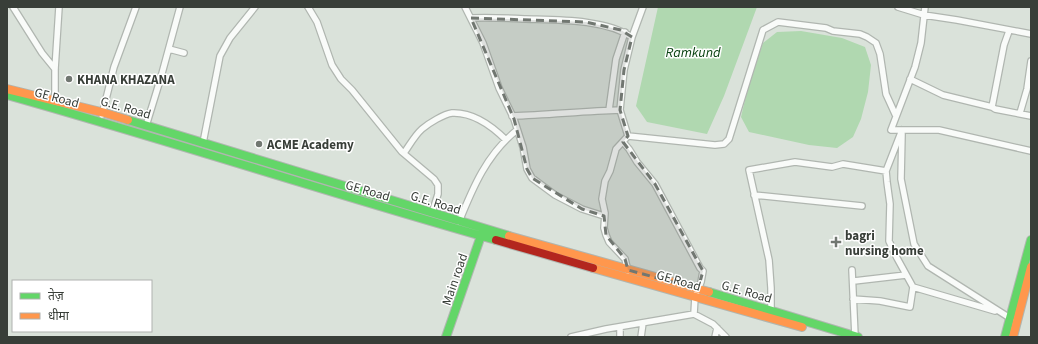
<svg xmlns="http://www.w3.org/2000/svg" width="1038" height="344" viewBox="0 0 1038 344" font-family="'Source Sans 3','Noto Sans Devanagari',sans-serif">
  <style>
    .water { fill: #b0d8b0 }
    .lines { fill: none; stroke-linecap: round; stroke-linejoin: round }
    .street-casing { stroke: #b0b6b0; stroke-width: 8 }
    .fast-casing { stroke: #b0b6b0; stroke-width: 10 }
    .slow-casing { stroke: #b0b6b0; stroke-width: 10 }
    .jam-casing { stroke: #b0b6b0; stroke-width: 10 }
    .street { stroke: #f9fbf9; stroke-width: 5.5 }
    .fast { stroke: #63d668; stroke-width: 8 }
    .slow { stroke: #ff974d; stroke-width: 8 }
    .jam { stroke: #b3261e; stroke-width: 8 }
    .marked { fill: #717771; fill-opacity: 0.2; stroke: #717771; stroke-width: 3; stroke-dasharray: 8 5; stroke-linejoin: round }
    .poi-dot { fill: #717771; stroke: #fff; stroke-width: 1.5 }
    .labels { text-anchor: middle; stroke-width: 3; stroke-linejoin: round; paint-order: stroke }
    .poi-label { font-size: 13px; font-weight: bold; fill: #383e38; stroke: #fff; text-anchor: start }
    .street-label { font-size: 13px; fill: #383e38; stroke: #fff }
    .water-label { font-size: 14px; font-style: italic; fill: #0b4413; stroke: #fff }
  </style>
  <rect width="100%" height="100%" fill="#dae2da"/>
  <path class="water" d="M658,7H757L724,96L707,134L647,122L636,106Z
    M801,31L842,38L865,47L871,65L868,92L861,119L853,137L837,148L809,145L749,132L741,117L749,83L763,43L777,32Z"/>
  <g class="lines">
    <g class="street-casing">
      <path id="street" d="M13,7L42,53L55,69
        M308,7L317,22L332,65L341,79L352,90L402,152L434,179L438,185V194L432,213
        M465,7L483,43L499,88L514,119L523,147L527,169L532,178L555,195L582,209L604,216
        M898,7L924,15L957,20L1031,34
        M925,7L921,43L915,67L891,130H939L1031,151
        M471,18C489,17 507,18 526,19C558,20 604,19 632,37
        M169,49L184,53
        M910,79L943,95L992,107L995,109L1031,116
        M55,102V69L59,7
        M992,107L1004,45L1009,31
        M609,110L616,59L625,32
        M1020,113L1027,89L1031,61
        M102,115L114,67L136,7
        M512,116C548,115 584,111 620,110
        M146,126L161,77L180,7
        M902,134L901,179L914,244L928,266L1013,320
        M628,136L715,145L724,144L729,139L763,30L778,22L826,28L833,31L860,34L867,37L876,43L880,54L886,94L896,116
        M623,142L629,149L637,162L655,184L700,268L703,271L701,282L695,297L694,314
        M203,143L220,56L230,38L255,7
        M404,153C409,146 415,135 422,129C429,123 444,114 452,113C473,112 492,126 506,140
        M886,171L887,182L890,204L889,241L897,258L913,287L995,311
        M754,195L862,206
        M459,222C473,187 487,154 517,130
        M852,270L855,336
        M628,271L625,259L609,242L606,235L604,228L605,213L602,199L605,181L610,171L616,149L628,136L620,110L624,70L632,37L643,7
        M854,281L906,275
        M853,299L880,301L910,307L913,287
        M771,311V288L769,260L749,170L795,162L832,167L843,164L886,171L902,130
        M571,337L606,329L694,314L713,324L726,337
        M620,337V327
        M641,337L643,323
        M715,337L717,328"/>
    </g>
    <g class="fast-casing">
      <path id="fast" d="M7,95C171,141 333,194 496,240
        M128,120L509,236
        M709,292L858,337
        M446,337L483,230
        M1005,337L1031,240"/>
    </g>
    <g class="slow-casing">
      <path id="slow" d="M7,89L105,113L128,120
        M509,236L709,292
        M593,268L802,327
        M1013,337L1031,267"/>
    </g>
    <g class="jam-casing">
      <path id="jam" d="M496,240L593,268"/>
    </g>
    <use href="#street" class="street"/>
    <use href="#fast" class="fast"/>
    <use href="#slow" class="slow"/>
    <use href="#jam" class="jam"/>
  </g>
  <path class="marked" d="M471,18L586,22L621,30L632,37L624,70L620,110L628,136L623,142L655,184L703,271L698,289L628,270L625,259L606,235L604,216L582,209L532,178L527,169L514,119Z"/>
  <g class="poi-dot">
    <circle cx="69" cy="79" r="4"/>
    <circle cx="259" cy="144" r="4"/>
    <path d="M834 236h4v4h4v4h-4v4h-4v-4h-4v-4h4z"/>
  </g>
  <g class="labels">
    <g class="poi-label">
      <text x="77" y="84">KHANA KHAZANA</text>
      <text x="267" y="149">ACME Academy</text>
      <text x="845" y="240">bagri<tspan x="845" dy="15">nursing home</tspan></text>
    </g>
    <g class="street-label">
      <text transform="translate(57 97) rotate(15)" y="5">GE Road</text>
      <text transform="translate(126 107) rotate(16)" y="5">G.E. Road</text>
      <text transform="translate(368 190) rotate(16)" y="5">GE Road</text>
      <text transform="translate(436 202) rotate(17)" y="5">G.E. Road</text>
      <text transform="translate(454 279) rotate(-71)" y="5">Main road</text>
      <text transform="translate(679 280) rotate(16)" y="5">GE Road</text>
      <text transform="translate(747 291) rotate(16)" y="5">G.E. Road</text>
    </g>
    <g class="water-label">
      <text x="693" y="57">Ramkund</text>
    </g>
  </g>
  <rect width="1038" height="344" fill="none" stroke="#383e38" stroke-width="16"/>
  <rect x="12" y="280" width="140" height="52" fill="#ffffff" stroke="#afb2af"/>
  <rect x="20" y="293" width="20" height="6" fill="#63d668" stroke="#afb2af"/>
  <text x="48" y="300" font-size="12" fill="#383e38">तेज़</text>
  <rect x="20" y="313" width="20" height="6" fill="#ff974d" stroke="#afb2af"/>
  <text x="48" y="320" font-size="12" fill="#383e38">धीमा</text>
</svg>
